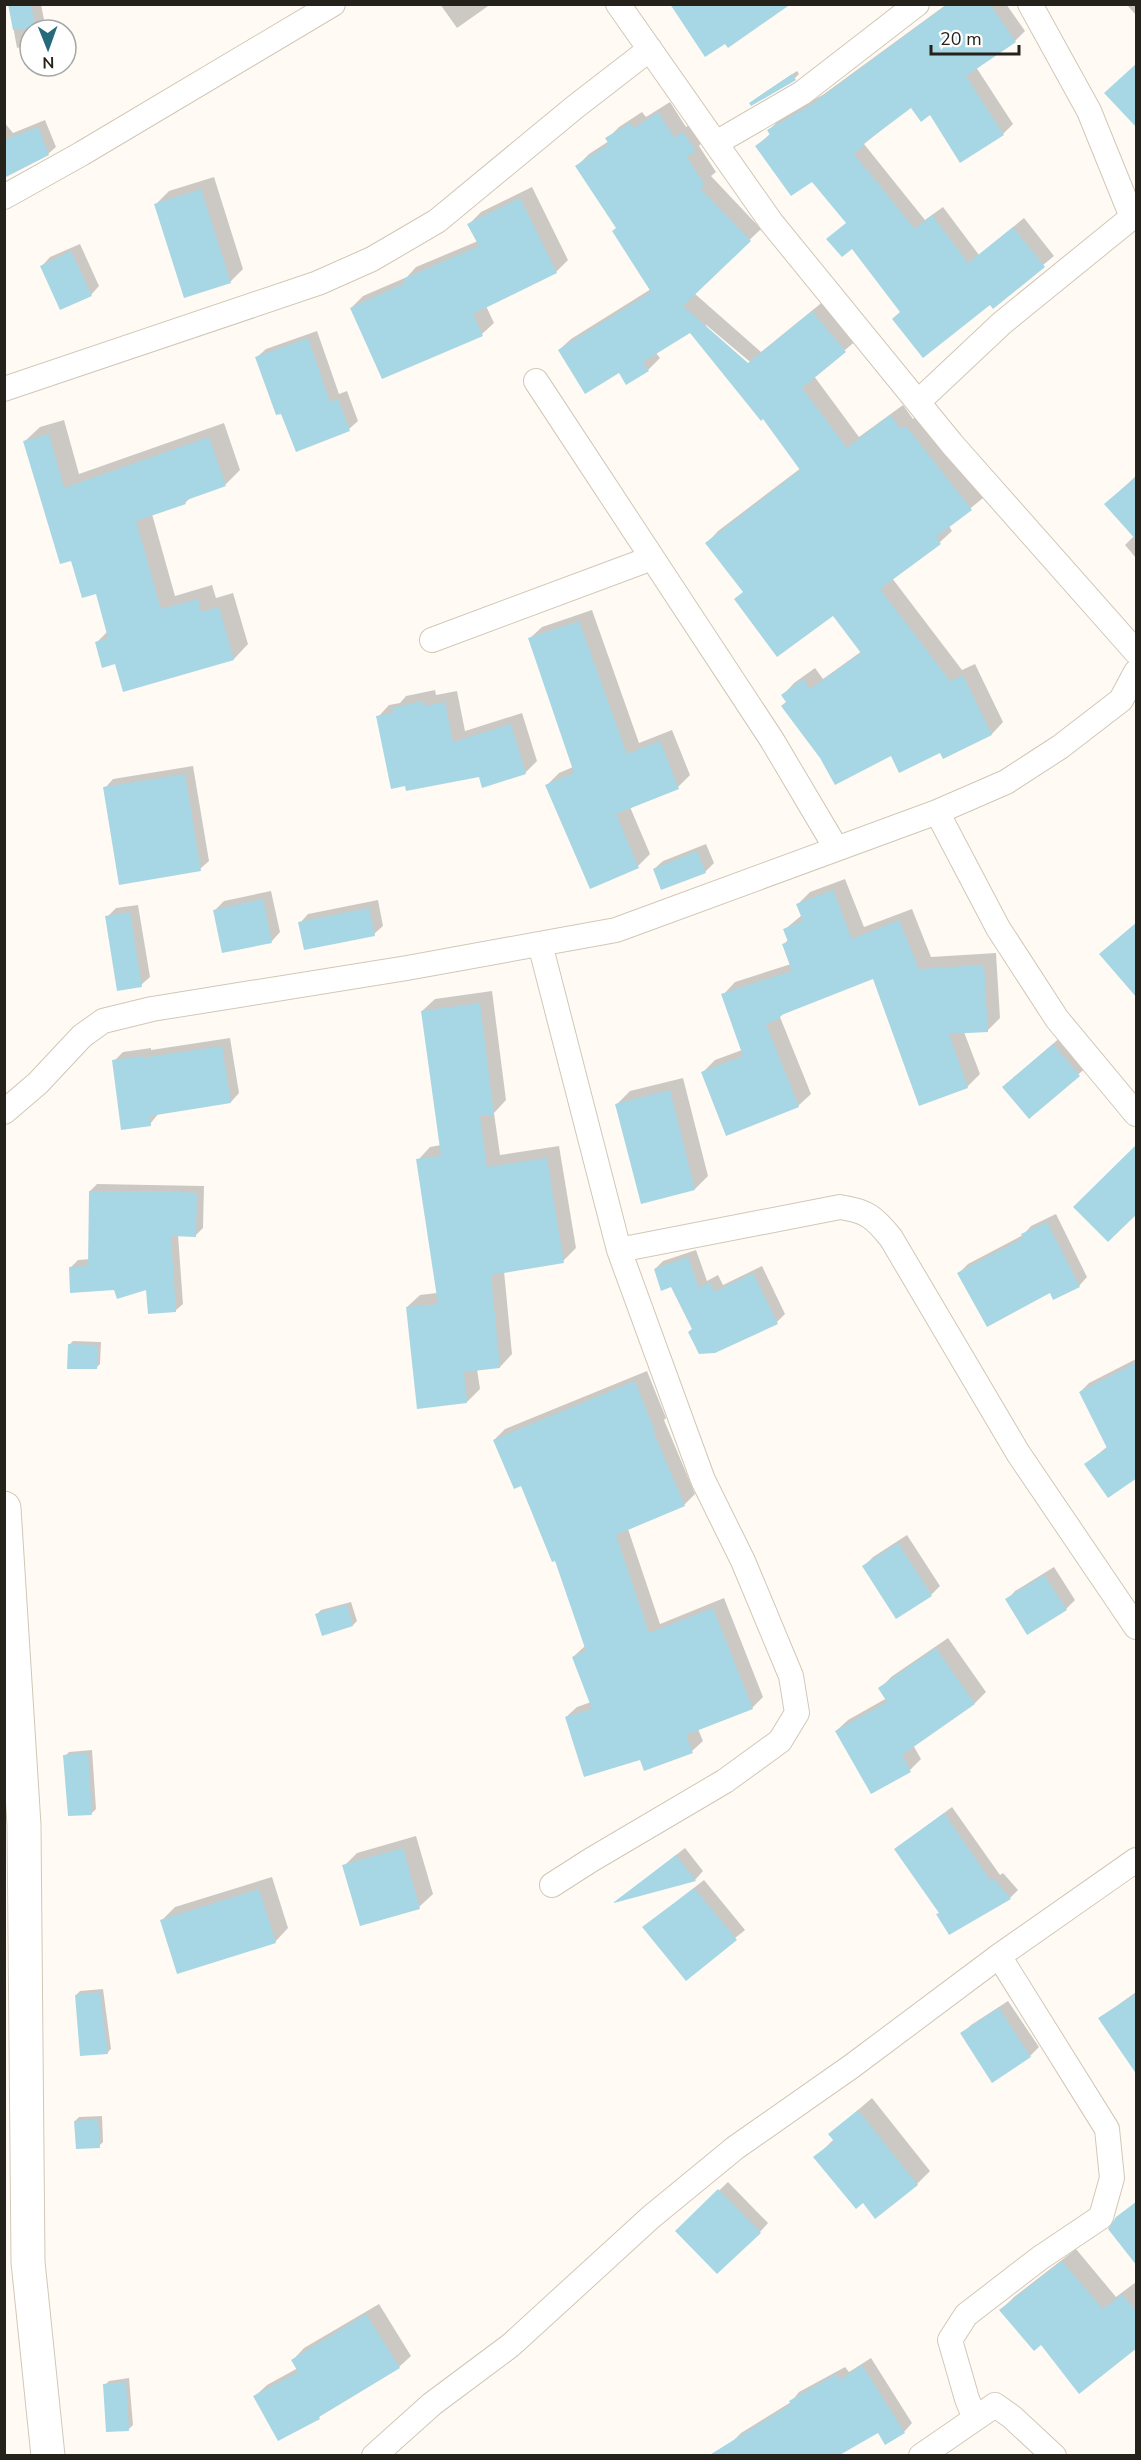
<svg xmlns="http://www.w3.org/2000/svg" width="1141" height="2460" viewBox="0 0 1141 2460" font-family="'Nunito Sans',sans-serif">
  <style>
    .shadow { fill: #0003; fill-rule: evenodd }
    .building { fill: #a7d7e5 }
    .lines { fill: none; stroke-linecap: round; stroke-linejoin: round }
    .minor-casing { stroke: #d1c7b7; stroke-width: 26 }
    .primary-casing { stroke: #d1c7b7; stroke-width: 35 }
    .minor { stroke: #fff; stroke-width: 24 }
    .primary { stroke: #fff; stroke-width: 33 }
  </style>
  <rect width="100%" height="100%" fill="#fffbf4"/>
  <path class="shadow" d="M9,4H41L46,30H30V45L17,48Z
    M440,4H491L457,28Z
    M947,4H1006L1025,31L1015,41L976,67L1013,124L1003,134L911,106L864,144L925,220L943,207L979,255L1024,218L1054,256L993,306L990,303L901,312L847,222L813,180L757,146L771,133L769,130L779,120L824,94Z
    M1126,4H1136V15Z
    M797,71L799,74L795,78L751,104L755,99Z
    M670,102L686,127L695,121L706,138L699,146L716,172L711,176L761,229L694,293L761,352L825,300L857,340L814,376L859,437L903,405L913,419L918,415L983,498L949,526L952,531L940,542L892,578L962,670L975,664L1003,722L992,734L944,757L941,752L891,754L787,702L783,695L794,683L815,668L823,679L862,651L833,613L744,591L707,543L718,531L801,468L763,417L691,331L656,353L660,358L648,370L619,371L559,350L571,339L651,289L618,227L577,166L589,154L609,141L607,139L619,127L642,112L646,117ZM705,324L755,366L753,369L709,331Z
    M45,120L56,147L48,154L4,176V122L13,133Z
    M214,177L243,269L230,282L156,204L169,191Z
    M532,187L568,260L556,272L486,306L494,323L482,334L351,308L363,296L407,277L416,267L478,241L469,224L481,212Z
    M80,244L99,286L91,295L42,266L50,257Z
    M317,331L339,394L347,391L358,421L349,429L297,450L257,357L266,349Z
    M64,420L79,474L224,423L240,470L226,484L192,496L185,503L152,514L175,596L212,585L216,598L233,593L248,644L234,659L116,662L97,642L108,631L97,592L72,559L25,441L40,427Z
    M1136,476V558L1125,545L1134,536L1106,504Z
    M592,610L639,743L672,730L690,775L678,787L630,807L650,854L638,866L547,785L559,773L573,767L529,639L542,627Z
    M435,690L436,695L457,691L465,731L522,713L537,761L525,773L480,776L378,717L389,705L400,703L406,696Z
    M193,766L209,861L200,869L105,788L113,779Z
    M706,844L714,863L705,872L654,869L663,861Z
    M845,879L864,927L912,909L931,957L996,953L1000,1018L987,1031L964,1032L980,1074L967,1087L873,977L785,1012L780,1017L811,1094L798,1106L703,1072L715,1060L742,1050L723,995L735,982L791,964L783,945L788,940L784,930L802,915L797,905L810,892Z
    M271,891L280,932L272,941L215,910L224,901Z
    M378,900L383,926L374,934L300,923L308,914Z
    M138,905L150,977L141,985L107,917L116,908Z
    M492,991L506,1100L494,1113L500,1155L559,1146L576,1248L563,1261L504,1271L512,1354L500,1367L477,1369L480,1389L467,1402L407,1307L420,1295L437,1293L418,1160L430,1147L441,1145L422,1011L435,999Z
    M1062,1036L1088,1066L1029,1117L1013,1078Z
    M230,1038L239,1093L231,1102L159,1113L150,1124L114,1061L123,1052L151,1048V1050Z
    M683,1078L708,1176L695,1189L617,1104L630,1091Z
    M97,1184L204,1186L203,1228L195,1236L178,1235L183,1304L175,1311L147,1288H115L70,1268L78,1260L90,1259V1191Z
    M1056,1214L1087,1277L1079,1286L959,1273L968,1264L1023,1235L1031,1226Z
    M696,1250L707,1281L718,1275L723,1285L762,1266L785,1314L777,1322L715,1352L693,1328L672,1285L655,1269L663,1261Z
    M73,1341L101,1342L100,1364L96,1368L69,1345Z
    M1136,1359V1477L1086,1464L1108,1446L1080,1392L1089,1383Z
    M647,1371L666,1418L664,1420L695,1494L684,1505L628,1529L660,1624L724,1598L763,1697L752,1708L698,1729L703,1741L692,1751L641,1758L566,1717L577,1707L591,1702L573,1657L585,1646L556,1559L522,1484L494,1440L505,1429Z
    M907,1535L940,1586L931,1595L864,1566L873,1557Z
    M1054,1567L1075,1600L1066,1609L1028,1633L1007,1600L1015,1591Z
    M351,1602L357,1621L353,1625L323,1634L317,1614L321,1610Z
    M948,1638L986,1692L975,1703L913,1745L921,1759L910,1770L836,1731L848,1720L887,1698L880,1689L891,1677Z
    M92,1750L96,1809L92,1813L65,1756L69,1752Z
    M952,1807L1000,1875L1003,1873L1018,1890L1010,1898L949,1933L940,1912L896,1849Z
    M416,1836L433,1894L419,1907L344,1866L357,1853Z
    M685,1848L703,1871L695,1880L618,1900Z
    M272,1877L288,1928L275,1942L162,1920L175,1907Z
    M704,1880L745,1930L686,1978L644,1927Z
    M103,1989L111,2049L107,2053L76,1995L80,1991Z
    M1136,1992V2058L1100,2018Z
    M1008,2001L1039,2047L1030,2056L993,2081L962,2034L971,2025Z
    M872,2098L930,2171L917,2184L864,2201L816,2157L834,2139L830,2134Z
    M102,2116L103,2142L99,2146L75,2121L79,2117Z
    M728,2182L768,2223L760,2232L677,2231Z
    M1076,2249L1116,2297L1136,2282V2346L1041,2343L1001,2310L1014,2297Z
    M379,2304L411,2356L399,2367L325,2411L319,2417L278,2439L255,2396L267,2385L298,2368L293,2360L304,2348Z
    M871,2358L912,2423L904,2432L879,2431L732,2442L741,2433L791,2402L799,2392L845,2367L849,2372Z
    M129,2378L133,2425L129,2429L105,2385L109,2381Z"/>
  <path class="building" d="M8,4H31L36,30H13Z
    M670,4H791L728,48L725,44L705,57Z
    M948,4H990L1016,42L966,76L1004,135L960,163L930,115L921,122L911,108L863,144L864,146L854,154L915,229L932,215L968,263L1013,227L1045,267L993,309L990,305L923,358L892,319L900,312L852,249L842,257L826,239L846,223L812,182L791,196L755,146L770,135L767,130L812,104Z
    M1137,63V128L1104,93Z
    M792,74L796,80L751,106L749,103Z
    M658,112L674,137L683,132L696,151L687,157L705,185L700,188L751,241L683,306L748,363L812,311L846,352L802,388L847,448L890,415L901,429L906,426L972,510L936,537L941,544L880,589L950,681L963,675L992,735L943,759L940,753L899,773L891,756L835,785L820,758L781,706L786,702L781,695L803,679L810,689L861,653L833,616L777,657L734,599L743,592L705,543L800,470L763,419L761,421L690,333L643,362L649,371L626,385L619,373L585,394L558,350L651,292L612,231L616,228L575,166L609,144L605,138L630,123L634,128Z
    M38,127L49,155L4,178V140Z
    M201,189L231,283L184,298L154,204Z
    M520,198L557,273L473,314L483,336L382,379L350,308L405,283L403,279L479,246L467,224Z
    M71,251L92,296L60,310L40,266Z
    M308,338L330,402L338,399L350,431L296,452L281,414L276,415L255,357Z
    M49,434L64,488L209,437L226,486L184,501L186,504L136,521L161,609L198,599L201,612L219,607L234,660L123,692L115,664L102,668L95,642L108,638L96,594L82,598L71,561L60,564L23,441Z
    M1137,476V541L1104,504Z
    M579,621L627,754L660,741L679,789L616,814L639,868L590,889L545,785L574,773L528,638Z
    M423,701L424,706L445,702L453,742L511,724L526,774L482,788L479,777L406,791L405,786L391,789L376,716L393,713L392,708Z
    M185,774L201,871L119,885L103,787Z
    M697,851L706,873L661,890L653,869Z
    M833,890L852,939L899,920L919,969L984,965L988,1032L949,1034L968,1088L919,1106L873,979L779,1016L780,1019L766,1024L799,1107L726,1136L701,1072L743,1056L721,994L792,971L782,944L788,942L783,929L803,921L796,904Z
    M263,899L272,943L222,953L213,910Z
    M369,908L375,936L304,950L298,922Z
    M130,912L142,987L117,991L105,916Z
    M1137,922V998L1099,954Z
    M480,1003L494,1115L480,1116L487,1167L547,1158L564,1263L491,1275L500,1368L464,1372L467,1403L417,1409L406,1307L438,1304L416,1159L441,1156L421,1011Z
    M1053,1044L1080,1076L1029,1119L1002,1087Z
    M222,1046L231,1103L150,1116L151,1126L121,1130L112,1060L142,1056V1058Z
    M670,1090L695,1190L641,1204L615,1104Z
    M1137,1144V1214L1108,1242L1073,1207Z
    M89,1191H168L197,1193L196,1237L171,1236L176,1312L148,1314L146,1290L117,1299L114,1290L70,1293L69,1267L88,1266Z
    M1047,1222L1080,1287L1053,1300L1050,1293L987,1327L957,1273L1023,1238L1021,1234Z
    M688,1257L699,1288L710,1282L714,1292L753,1273L778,1324L715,1353L699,1354L688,1332L692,1329L671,1287L661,1291L654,1269Z
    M68,1344L98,1345L97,1369H67Z
    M1137,1362V1478L1108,1498L1084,1464L1107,1448L1079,1392Z
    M635,1381L655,1431H653L685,1506L616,1535L649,1633L713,1608L753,1709L686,1735L693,1753L644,1771L640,1760L584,1777L565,1717L592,1709L572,1657L586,1651L555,1561L552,1562L521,1486L514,1489L493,1440Z
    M898,1543L932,1596L896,1619L862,1566Z
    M1044,1575L1067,1610L1027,1635L1005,1599Z
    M347,1605L353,1626L322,1636L315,1614Z
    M936,1648L975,1704L902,1755L911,1772L871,1794L835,1731L887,1702L878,1688Z
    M88,1753L92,1815L68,1816L63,1755Z
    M944,1813L991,1881L994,1879L1011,1899L949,1935L936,1914L939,1913L894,1849Z
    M403,1848L420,1909L360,1926L342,1865Z
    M676,1855L696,1881L614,1903V1902Z
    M694,1888L737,1940L686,1981L642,1927Z
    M259,1889L276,1943L177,1974L160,1920Z
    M100,1992L108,2054L80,2056L75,1995Z
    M1137,1993V2075L1098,2018Z
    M999,2008L1031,2057L992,2083L960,2033Z
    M858,2110L918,2185L875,2219L863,2203L856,2209L813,2157L834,2141L828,2134Z
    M98,2119L100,2148L76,2149L74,2121Z
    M718,2189L761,2233L717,2274L675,2231Z
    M1137,2201V2266L1108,2229L1116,2217Z
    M1062,2261L1103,2309L1122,2294L1137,2312V2348L1079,2394L1041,2345L1034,2351L999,2310Z
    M366,2314L400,2368L319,2417L320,2419L278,2441L253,2396L298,2372L291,2360Z
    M862,2365L905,2433L885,2445L878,2433L838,2456H708L791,2404L789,2401L836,2374L840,2380Z
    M126,2382L129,2431L106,2432L103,2384Z"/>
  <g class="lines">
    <g class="minor-casing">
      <path id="minor" d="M618,4L771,222L952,444L1136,652
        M1030,4L1089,111L1132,217
        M716,143L802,93L917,4
        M4,197L81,154L333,4
        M536,381L772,740L836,848
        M4,389L318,283L372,259L437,221L575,107L650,49
        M918,402L1002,323L1136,214
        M432,640L652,558
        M937,812L998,928L1057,1019L1136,1114
        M540,944L619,1250L703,1480L743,1561L791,1676L797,1713L780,1741L725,1781L591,1860L552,1885
        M4,1112L38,1083L82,1036L103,1021L152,1009L407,968L616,930L937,812L1006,782L1060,747L1121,700L1136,672
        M619,1250L840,1207C867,1211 874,1217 891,1238L1018,1453L1136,1627
        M975,2419L967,2399L950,2340L966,2315L1040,2258L1101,2217L1112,2178L1107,2129L999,1956
        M374,2456L432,2404L511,2345L651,2217L735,2148L852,2066L999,1956L1136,1860
        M921,2456L995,2405L1012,2417L1054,2456"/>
    </g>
    <g class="primary-casing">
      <path id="primary" d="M4,1508L24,1825L28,2262L48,2456"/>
    </g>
    <use href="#minor" class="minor"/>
    <use href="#primary" class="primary"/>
  </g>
  <rect width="1141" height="2460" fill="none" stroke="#25211b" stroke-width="12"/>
  <g transform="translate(48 48) rotate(179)"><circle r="28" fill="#ffffff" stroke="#a8a6a4" stroke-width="1.5"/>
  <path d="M0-4.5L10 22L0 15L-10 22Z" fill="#26697b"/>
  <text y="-9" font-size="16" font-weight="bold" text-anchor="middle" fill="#25211b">N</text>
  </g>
  <path d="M931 45v9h88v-9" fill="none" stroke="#25211b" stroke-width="3"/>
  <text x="940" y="45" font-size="18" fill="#25211b" stroke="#ffffff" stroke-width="4.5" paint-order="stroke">20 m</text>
</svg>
